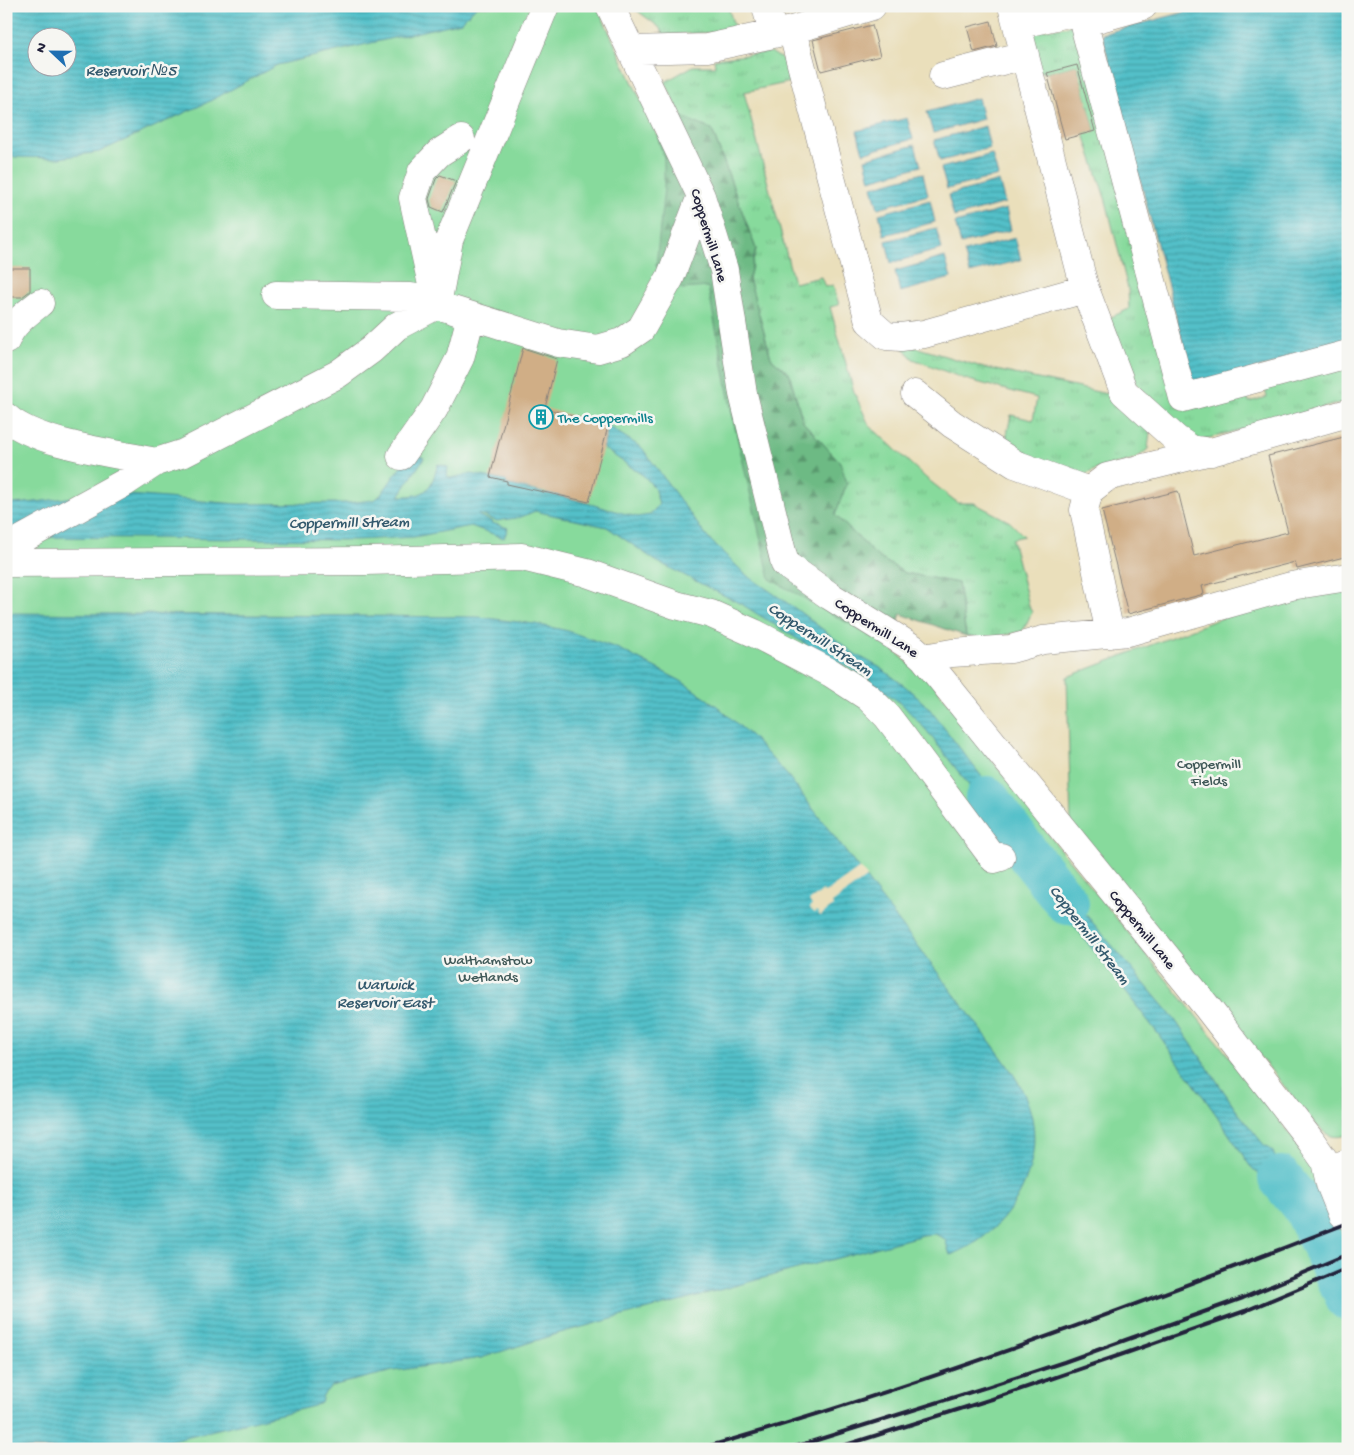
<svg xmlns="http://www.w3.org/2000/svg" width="1354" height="1455" viewBox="0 0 1354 1455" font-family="'Gochi Hand',sans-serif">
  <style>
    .grass { fill: url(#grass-tufts); stroke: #547e6c }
    .forest { fill: url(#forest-firs); stroke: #486e60 }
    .park { fill: #87da9c; stroke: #547e6c; fill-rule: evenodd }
    .water { fill: url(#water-rules); stroke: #3a7182; fill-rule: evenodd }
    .pier { fill: #eadfbb }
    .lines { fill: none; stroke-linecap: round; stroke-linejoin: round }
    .river { stroke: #53c0c9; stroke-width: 44 }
    .building { fill: #d0ae86 }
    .minor-casing { stroke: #86807b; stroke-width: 29 }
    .minor { stroke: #fff; stroke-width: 28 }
    .rail { stroke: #22223b; stroke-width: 4 }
    .labels { text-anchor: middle; stroke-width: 5; stroke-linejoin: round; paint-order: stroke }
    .street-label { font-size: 15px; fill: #22223b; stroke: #f6f6f2 }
    .culture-label { font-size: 15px; fill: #0d838f; stroke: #f6f6f2; text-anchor: start }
    .park-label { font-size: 15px; fill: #405958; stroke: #f6f6f2 }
    .water-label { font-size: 16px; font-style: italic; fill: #33596d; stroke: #f6f6f2 }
  </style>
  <defs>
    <pattern id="grass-tufts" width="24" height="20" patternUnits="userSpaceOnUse" patternTransform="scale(1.25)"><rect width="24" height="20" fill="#87da9c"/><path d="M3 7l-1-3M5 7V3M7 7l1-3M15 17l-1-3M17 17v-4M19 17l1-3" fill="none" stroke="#74bb87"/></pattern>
    <pattern id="forest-firs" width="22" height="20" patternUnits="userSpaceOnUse" patternTransform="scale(1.25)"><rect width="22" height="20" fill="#6dba84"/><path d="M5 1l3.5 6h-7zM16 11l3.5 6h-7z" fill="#59976d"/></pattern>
    <pattern id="water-rules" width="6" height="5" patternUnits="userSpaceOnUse" patternTransform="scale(1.25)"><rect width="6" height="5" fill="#53c0c9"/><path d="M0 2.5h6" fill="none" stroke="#449ca4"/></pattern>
  </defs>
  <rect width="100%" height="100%" fill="#f6f6f2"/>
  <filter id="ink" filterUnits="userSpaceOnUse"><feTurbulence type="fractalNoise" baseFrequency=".02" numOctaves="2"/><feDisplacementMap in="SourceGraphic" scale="10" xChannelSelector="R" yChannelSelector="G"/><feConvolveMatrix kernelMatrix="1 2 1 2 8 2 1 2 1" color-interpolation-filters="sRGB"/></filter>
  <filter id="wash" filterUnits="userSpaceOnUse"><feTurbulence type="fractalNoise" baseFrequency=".0096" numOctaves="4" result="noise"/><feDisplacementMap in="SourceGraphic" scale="20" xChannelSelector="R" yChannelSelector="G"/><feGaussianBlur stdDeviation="1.12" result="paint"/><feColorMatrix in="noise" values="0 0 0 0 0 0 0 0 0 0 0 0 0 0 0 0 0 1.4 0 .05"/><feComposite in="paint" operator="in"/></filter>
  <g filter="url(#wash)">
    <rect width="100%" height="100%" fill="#eadfbb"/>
    <path class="grass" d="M631,6H728L734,27L719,32L664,35L659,27Z
      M1075,25L1192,408L1222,403L1229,391L1245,386L1249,402L1267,397L1263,382L1348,359V401L1202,440L1187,434L1119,367L1109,318L1129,309L1128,289L1106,201L1084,134L1095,131L1077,65L1047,73L1039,71L1032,42L1036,31Z
      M771,52L789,64L791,82L744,92L794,283L821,277L825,287L833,285L839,305L830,307L854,392L869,425L926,478L958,503H974L1010,522L1024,536L1012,539L1030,609L1032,612L1023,631L988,639L966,636L958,583L905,573L878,557L835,515L840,462L803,422L789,373L771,358L749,278L756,249L712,130L682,117L665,82L693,66H715L714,59Z
      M898,342L982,367L1112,395L1150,431L1148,449L1136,459L1095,470L1082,476L1015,453L1006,439L1011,415L1033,420L1037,398L965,379L913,359Z"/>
    <path class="forest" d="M682,117L712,130L756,249L749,278L771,358L789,373L803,422L840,462L847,483L835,515L878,557L905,573L958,583L966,636L901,614L890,647L935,686L796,609L649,444L645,258L647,143Z"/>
    <path class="park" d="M6,6H597L657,135L664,158V188L656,266L682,289L708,287L733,419L770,579L890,647L935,686L1056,844L1267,1103L1313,1165L1324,1187L1348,1247V1449H6ZM38,38H68V68H38Z
      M1348,585V1134C1327,1143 1319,1127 1306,1113L1071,826L1067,677L1211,622L1294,593Z"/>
    <path class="water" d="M6,6H477L461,22L277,65L206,103L99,152L59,158L15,157L6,154ZM38,38H68V68H38Z
      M1208,6H1345L1348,17V344L1194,385L1102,34Z
      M978,98L983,119L933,133L927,112Z
      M907,118L913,139L863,153L857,131Z
      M985,126L990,148L940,161L934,140Z
      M915,145L921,166L870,180L865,159Z
      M992,154L998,176L947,189L941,168Z
      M923,173L928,195L878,208L872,187Z
      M999,181L1005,203L954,217L948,195Z
      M930,200L935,222L884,235L879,214Z
      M1006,209L1011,230L961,244L955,223Z
      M936,228L942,249L891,263L886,241Z
      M1015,238L1021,260L970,273L964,252Z
      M945,257L951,278L900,292L895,271Z
      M608,426L642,448L707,537L745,574L796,609L855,654L879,667L906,687L928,707L1033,843L1014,848L994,818L927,731L903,705L864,676L804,643L743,605L656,561L607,527L535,511L521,517L497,521L479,514V516L493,522L492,523L508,528L504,538L471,526L414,537L354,540L40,537L118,494L238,504L347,503L373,500L380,496L412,451L424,458L399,496C427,497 431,489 438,464L448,467L447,476L451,478L472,474L507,481V484L547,494V492L637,517L650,515L659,504L654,487L644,476L603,448Z
      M78,497L6,537V504C30,504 53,499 78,497Z
      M6,613L478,617L535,624L568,631L619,649L681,681L717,706L752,737L788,776L992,1044C1009,1067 1026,1089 1032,1118C1043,1175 1004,1237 950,1255L945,1239L935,1234L923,1235L556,1334L481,1358L393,1371L331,1386L323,1395L321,1402L314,1406L164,1442L122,1449H6Z
      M1039,853L1055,878L1175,1020L1240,1115L1264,1145L1273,1152L1276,1160L1288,1176L1297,1184L1301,1196L1324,1223L1300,1233L1297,1231L1290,1211L1282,1196L1250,1166L1215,1113L1156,1031L1021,857Z"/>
    <path class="pier" d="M860,868L867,877L832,903L833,906L820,916L817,911L814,913L810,908L812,905L809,901L823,891L825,893Z"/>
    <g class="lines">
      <path class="river" d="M987,798L1024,849L1067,903
        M1280,1178L1306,1210L1348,1299"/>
    </g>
    <g id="blocks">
      <path class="building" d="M991,21L997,46L974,52L967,27Z
        M872,25L880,56L821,71L813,40Z
        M1077,65L1095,131L1065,139L1047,73Z
        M440,175L456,181L443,212L431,207L429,199L436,179Z
        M6,268H30V291L22,297H6Z
        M523,348L557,359L545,408L608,426L589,502L507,484V481L490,477Z
        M1348,436V556L1297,569L1295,562L1202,586L1204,594L1128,614L1102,510L1178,491L1194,556L1288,532L1268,456Z"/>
    </g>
  </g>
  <g filter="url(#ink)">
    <use href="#blocks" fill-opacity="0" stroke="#86807b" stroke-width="1"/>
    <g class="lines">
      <g class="minor-casing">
        <path id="minor" d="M610,6L701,196L724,270L743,394L785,564L830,596L913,648L924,658L1207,1007L1311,1141L1325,1161L1330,1184L1342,1214
          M766,6L773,34
          M1012,6L1085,289L1124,392L1176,439L1191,449L1211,452L1348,413
          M1079,6L1183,398L1348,354
          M1017,25L1068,13L1093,20L1143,6
          M792,30L872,6
          M631,50L707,48L792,30L869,321L886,336L901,337L924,334L1085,289
          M943,76L1025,55
          M434,294L413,198L422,171L439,153L461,139
          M276,295L411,297L437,305
          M437,305L449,240L545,6
          M6,340C12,324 27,313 40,303
          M915,394L952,424L1015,464L1089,491
          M6,417C37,445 115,453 156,462
          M401,456L434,409L460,358L471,316
          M6,548L124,483L156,462L184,453L338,374L371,350L397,326L437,305L558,343L598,349L622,342L641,329L670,278L701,196
          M6,563L366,561L522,557L587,573L676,605L711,614L754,633L831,673L868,697L887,716L903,737L994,859L1001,857
          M1110,634L1084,510L1089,491L1107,477L1207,452
          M924,658L952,653L1011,649L1043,640L1128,632L1291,586L1348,577
          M1344,1164L1348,1171"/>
      </g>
      <use href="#minor" class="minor"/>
      <path class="rail" d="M699,1449C920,1387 1134,1306 1348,1223
        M788,1449L987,1387L1064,1362L1243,1298L1348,1254
        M833,1449L992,1399L1129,1352L1245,1311L1348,1268"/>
    </g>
  </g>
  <defs>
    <g id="building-ring" transform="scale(1.25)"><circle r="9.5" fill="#f6f6f2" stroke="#0f9aa8" stroke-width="1.5"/><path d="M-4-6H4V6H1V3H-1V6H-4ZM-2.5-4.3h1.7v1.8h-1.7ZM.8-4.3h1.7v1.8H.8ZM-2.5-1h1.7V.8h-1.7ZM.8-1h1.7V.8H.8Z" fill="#0f9aa8"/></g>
  </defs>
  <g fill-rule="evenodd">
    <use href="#building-ring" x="541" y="417"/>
  </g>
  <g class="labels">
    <g class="street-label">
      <text transform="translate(710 235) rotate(73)" y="5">Coppermill Lane</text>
      <text transform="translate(877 627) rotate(33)" y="5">Coppermill Lane</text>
      <text transform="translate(1143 929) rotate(51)" y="5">Coppermill Lane</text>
    </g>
    <g class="culture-label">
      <text x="558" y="422">The Coppermills</text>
    </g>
    <g class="park-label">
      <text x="1209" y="768">Coppermill<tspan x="1209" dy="17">Fields</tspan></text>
      <text x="488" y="964">Walthamstow<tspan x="488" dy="17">Wetlands</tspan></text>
    </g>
    <g class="water-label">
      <text x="131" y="75">Reservoir №5</text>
      <text transform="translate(349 521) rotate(-1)" y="6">Coppermill Stream</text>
      <text transform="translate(821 638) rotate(33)" y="6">Coppermill Stream</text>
      <text transform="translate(1091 934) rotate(52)" y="6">Coppermill Stream</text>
      <text x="385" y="989">Warwick<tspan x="385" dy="18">Reservoir East</tspan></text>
    </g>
  </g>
  <rect width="1354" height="1455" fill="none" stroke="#f6f6f2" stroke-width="25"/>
  <g transform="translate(52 52) rotate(292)"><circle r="24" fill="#f6f6f2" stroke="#a1a1a9"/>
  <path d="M0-4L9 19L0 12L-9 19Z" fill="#1f6fb2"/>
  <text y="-8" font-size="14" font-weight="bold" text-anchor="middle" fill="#22223b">N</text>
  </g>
</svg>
